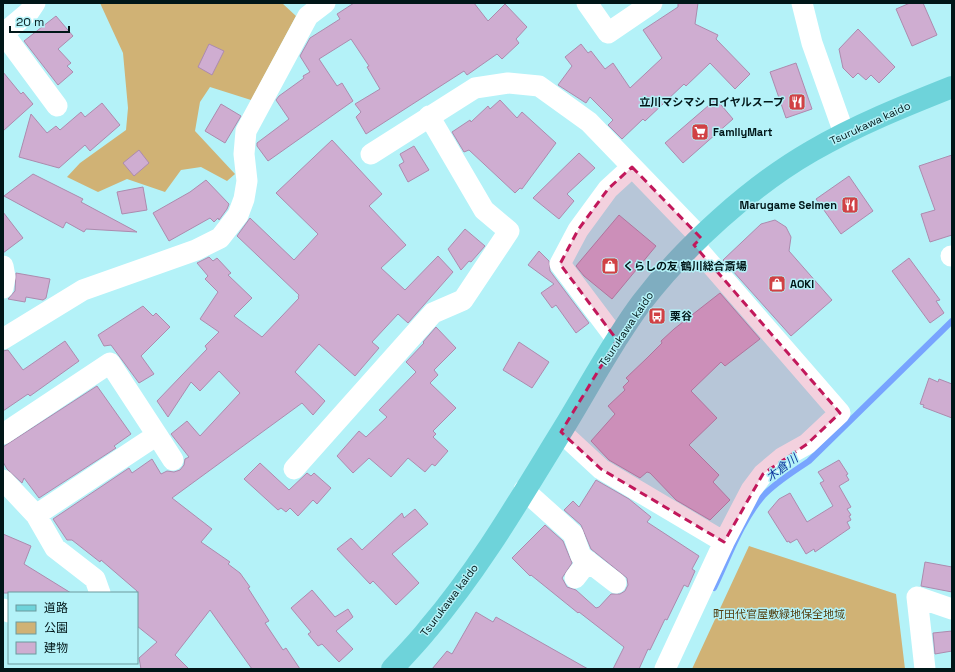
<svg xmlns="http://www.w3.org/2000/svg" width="955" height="672" viewBox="0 0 955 672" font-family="'Space Grotesk','Noto Sans JP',sans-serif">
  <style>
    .green { fill: #d0b275 }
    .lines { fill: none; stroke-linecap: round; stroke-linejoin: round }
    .stream { stroke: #78a4fe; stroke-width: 6 }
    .building { fill: #cfadd1; stroke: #ac8bae }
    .minor { stroke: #fff; stroke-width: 21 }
    .major { stroke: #6ed3da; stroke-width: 22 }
    .marked { fill: #c2185b; fill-opacity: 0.2; stroke: #c2185b; stroke-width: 3; stroke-dasharray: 8 5; stroke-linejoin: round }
    .labels { text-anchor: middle; stroke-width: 3; stroke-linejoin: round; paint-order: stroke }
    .poi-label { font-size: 11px; font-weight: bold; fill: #001618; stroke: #b4f2f8; text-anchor: start }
    .street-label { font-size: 11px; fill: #001618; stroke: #b4f2f8 }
    .park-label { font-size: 11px; fill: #543f10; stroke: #b4f2f8 }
    .water-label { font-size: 12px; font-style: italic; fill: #10389e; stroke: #b4f2f8 }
  </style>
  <rect width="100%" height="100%" fill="#b4f2f8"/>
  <path class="green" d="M100,3H282L296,16L251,100L210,87L200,102L195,131L235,174L227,181L201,167L181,170L165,192L127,179L98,192L67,177L80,163L126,130L128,108L123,53Z
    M749,546L896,594L905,669H692Z"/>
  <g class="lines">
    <path class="stream" d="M714,588C728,559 742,520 763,496C776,482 793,472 809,461L952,321"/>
  </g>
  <path class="building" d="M354,3H474L488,21L505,4L527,27L516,39L519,43L502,59L497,54L467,75L464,71L366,134L356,117L361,112L355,104L380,89L367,67L369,66L351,39L319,59L337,86L342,83L353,101L268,161L257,146V143L289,119L276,100L279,96L304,78L303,76L310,72L300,56L310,38L340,19L337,14Z
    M678,3H698L695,24L718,35L716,39L750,74L735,89L710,63L686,86L684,84L645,121L643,119L622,139L608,125L613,120L590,97L586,103L558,85L572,66L565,57L581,44L588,53L591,51L605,69L613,63L630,88L662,58L643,30L678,7Z
    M910,3H923L937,35L912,46L896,9Z
    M56,16L73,36L58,49L71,63L67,66L73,72L58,85L24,41Z
    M858,29L895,67L879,83L871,75L866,80L858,73L853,78L843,68L839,49Z
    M209,44L224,51L212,75L198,67Z
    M796,63L812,109L786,118L770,72Z
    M3,72L21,94L23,92L33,104L3,131Z
    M716,99L733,119L683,163L665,143Z
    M500,100L517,118L522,112L556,143L522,189L520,188L515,193L469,150L464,152L452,132L470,120L471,122L488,106L490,109Z
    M102,103L120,125L90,151L85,145L59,168L19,157L31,114L47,133L56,126L60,130L81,112L85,117Z
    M221,104L241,116L225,143L205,131Z
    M332,140L382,194L369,206L406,245L381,268L405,290L438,256L453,272L408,323L398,314L372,342L379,348L355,376L319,344L295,372L325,401L313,415L302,403L172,498L212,529L201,542L230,562L228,564L240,573L250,587L248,588L269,621L265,623L283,650L286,648L300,669H252L210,610L175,655L189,669H141L139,658L157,642L137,626V591L101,560L100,562L72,540H67L53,519L129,468L132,473L152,459L161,474L167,471L174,472L180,470L184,465L185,459L189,457L171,434L187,421L200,436L240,393L219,371L200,391L191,382L168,417L157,401L207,349L205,346L219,332L200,319L218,292L205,279L208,276L197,263L209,257L213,261L217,258L231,273L228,275L252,298L234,316L262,337L299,298L298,297L299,295L237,236L250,218L294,260L318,234L276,193Z
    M414,146L429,170L408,182L399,165L404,162L400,154Z
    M139,150L149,163L134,176L123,163Z
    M579,153L595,168L567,194L574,201L559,219L533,198Z
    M952,155V235L930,242L921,214L935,210L919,166Z
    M33,174L83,199L81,202L137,232L86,229L84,232L66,222L63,228L4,196Z
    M849,176L873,211L841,234L816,199Z
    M206,180L229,204L227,209L219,220L218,218L214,222L210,218L169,241L153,213L190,192Z
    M143,187L147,210L122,214L117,192Z
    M3,212L23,238L3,253Z
    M619,215L656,246L612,299L584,276L576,266Z
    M775,220L786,227L791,237L789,251L832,300L791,336L723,260L761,224Z
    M465,229L485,246L471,262L469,261L461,270L448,249Z
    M539,251L549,261L550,271L589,323L576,333L556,305L552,308L541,293L554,284L528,265Z
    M909,258L940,300L936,301L944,313L930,323L892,271Z
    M16,273L50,279L46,298L43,300L26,297L25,302L8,299L15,291Z
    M720,293L760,339L725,366L721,362L691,391L717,418L689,445L719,475L713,482L730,500L710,520L676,500L650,473L647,472L640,478L609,460L591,441L615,414L608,406L625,390L623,387L629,381L626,378L647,358L662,343L661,341L674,329Z
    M143,306L153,316L156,313L170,327L141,356L154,374L139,383L111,345L104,346L98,335Z
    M436,327L456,348L434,370L438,375L430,383L456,408L433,431L436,434L433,437L448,451L435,466L432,464L425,472L408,458L391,477L369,458L353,473L337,456L359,431L366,437L387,417L379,410L416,372L406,362L424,343L423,342Z
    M65,341L79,361L30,396L28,394L3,411V351L8,350L23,370Z
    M519,342L549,362L532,388L503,370Z
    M929,378L938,382L939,379L952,384V418L923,407L924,405L920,404Z
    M97,386L131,434L114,446L116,448L39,498L24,478L22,483L7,469L3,462V447Z
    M839,460L848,474L846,475L849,480L839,486L851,507L847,509L851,515L849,516L851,520L847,522L850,528L815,552L814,549L806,554L797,539L790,543L789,541L787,542L768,512L779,499L790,493L807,522L833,506L820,483L824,481L818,472Z
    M260,463L289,490L307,473L311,476L314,473L331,488L317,504L313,500L298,516L290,508L286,512L281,508L278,510L244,479Z
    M596,480L629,499L651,517L647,522L699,556L692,569L695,571L688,587L684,585L667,620L665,619L650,650L648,649L639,669H613L624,647L579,612L578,613L531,575L530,576L512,558L545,525L563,541L572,563L562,578L567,587L576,590L596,608L599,607L611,594H620L625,591L628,585L627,578L591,549L581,525L564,510L573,501L579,507Z
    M415,509L428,524L392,554L419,583L396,605L373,581L370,584L337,549L351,538L362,550L402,513L404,518Z
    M3,534L31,546L24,564L71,593H3Z
    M925,562L952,567V592L921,586Z
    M312,590L335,617L348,609L353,617L336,631L353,649L339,662L322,644L318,646L308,634L311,632L291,608Z
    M476,612L493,622L496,617L588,669H432L447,651L452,654Z
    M952,631V651L935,654L933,633Z"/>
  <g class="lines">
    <path class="minor" d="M587,3L608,33L652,3
      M802,3L812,43L844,133
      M3,33L57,106
      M3,34L29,12L35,3
      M371,154L475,88L508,83L539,86L589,122L701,238
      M951,256H952
      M3,266L5,277L3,288
      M3,339L83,290L196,250L220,238L238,215L244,199L247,181L244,154L246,131L308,16L325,3
      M617,340L560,264L578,230L608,189L632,167
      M561,432L601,469L724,542
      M3,434L110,363L157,435L36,515
      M157,435L173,460
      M294,469L433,313L463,300L509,231L484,210L429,116
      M3,480L36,515L55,548L95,579L100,593
      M524,490L573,534L581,556L616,583
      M575,578L588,561
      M3,609L9,612
      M665,669L724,542L751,490L763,474L782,458L807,444L840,413L694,245
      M925,669L917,597L952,609"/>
    <path class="major" d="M392,669C404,656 417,643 428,629C480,568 521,497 563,429C589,387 612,342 642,302C685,246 751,186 812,151C857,125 904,106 952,87"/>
  </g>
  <path class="marked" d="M632,167L701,238L694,245L840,413L807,444L763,474L724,542L601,469L561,432L617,340L560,264L578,230L608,189Z"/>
  <defs>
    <g id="restaurant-square" transform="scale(0.9)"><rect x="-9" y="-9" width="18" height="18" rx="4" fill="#d14144" stroke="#b4f2f8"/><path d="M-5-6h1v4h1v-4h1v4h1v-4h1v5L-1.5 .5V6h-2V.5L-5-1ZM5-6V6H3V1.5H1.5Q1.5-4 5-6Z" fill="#fff"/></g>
    <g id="supermarket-square" transform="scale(0.9)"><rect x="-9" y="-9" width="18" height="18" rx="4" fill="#d14144" stroke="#b4f2f8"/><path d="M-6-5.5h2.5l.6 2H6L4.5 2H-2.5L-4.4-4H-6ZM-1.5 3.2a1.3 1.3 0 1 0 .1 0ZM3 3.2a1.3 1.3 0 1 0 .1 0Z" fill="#fff"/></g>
    <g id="shop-square" transform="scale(0.9)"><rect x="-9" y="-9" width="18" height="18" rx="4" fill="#d14144" stroke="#b4f2f8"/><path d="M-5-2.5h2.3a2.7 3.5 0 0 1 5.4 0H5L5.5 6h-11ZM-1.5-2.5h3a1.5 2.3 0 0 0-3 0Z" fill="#fff"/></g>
    <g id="bus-square" transform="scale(0.9)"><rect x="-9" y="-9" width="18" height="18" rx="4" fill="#d14144" stroke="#b4f2f8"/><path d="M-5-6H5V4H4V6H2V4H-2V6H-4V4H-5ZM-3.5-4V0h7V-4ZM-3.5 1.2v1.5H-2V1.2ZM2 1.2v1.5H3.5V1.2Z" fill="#fff"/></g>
  </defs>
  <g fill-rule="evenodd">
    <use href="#restaurant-square" x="797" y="102"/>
    <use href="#supermarket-square" x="700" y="132"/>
    <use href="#restaurant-square" x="850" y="205"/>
    <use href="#shop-square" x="610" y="266"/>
    <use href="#shop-square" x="777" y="284"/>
    <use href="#bus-square" x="657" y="316"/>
  </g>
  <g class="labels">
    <g class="poi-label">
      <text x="784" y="106" text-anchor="end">立川マシマシ ロイヤルスープ</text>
      <text x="713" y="136">FamilyMart</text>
      <text x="837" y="209" text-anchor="end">Marugame Seimen</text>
      <text x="623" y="270">くらしの友 鶴川総合斎場</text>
      <text x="790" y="288">AOKI</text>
      <text x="670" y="320">栗谷</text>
    </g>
    <g class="street-label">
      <text transform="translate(870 123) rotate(-25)" y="4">Tsurukawa kaido</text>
      <text transform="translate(626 329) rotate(-56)" y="4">Tsurukawa kaido</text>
      <text transform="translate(449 600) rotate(-53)" y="4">Tsurukawa kaido</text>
    </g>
    <g class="park-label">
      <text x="779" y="618">町田代官屋敷緑地保全地域</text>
    </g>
    <g class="water-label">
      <text transform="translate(782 468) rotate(-37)" y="4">木倉川</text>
    </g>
  </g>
  <rect width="955" height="672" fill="none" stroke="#001618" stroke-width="8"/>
  <rect x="8" y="592" width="130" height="72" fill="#b4f2f8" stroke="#6c9a9e"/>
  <rect x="16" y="605" width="20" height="6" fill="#6ed3da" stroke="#6c9a9e"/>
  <text x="44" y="612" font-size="12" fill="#001618">道路</text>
  <rect x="16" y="622" width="20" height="12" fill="#d0b275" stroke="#6c9a9e"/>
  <text x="44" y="632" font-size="12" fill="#001618">公園</text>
  <rect x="16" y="642" width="20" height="12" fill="#cfadd1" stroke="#6c9a9e"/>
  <text x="44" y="652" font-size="12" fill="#001618">建物</text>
  <path d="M10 26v6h59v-6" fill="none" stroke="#001618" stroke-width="2"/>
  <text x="16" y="26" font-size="12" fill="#001618" stroke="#b4f2f8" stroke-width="3" paint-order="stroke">20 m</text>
</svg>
